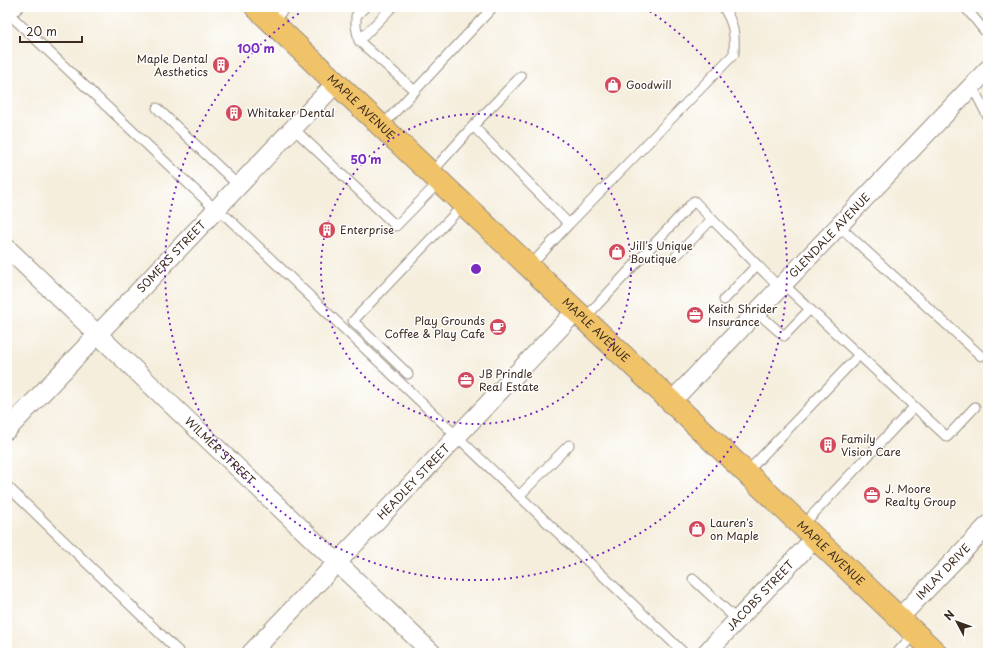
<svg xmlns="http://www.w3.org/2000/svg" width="995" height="660" viewBox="0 0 995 660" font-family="'Playpen Sans',sans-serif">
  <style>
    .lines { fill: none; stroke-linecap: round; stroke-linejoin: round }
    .lane-casing { stroke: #988c7e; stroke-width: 11 }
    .street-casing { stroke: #988c7e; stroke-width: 20 }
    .primary-casing { stroke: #988c7e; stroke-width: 24 }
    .lane { stroke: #fff; stroke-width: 9 }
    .street { stroke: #fff; stroke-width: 18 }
    .primary { stroke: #f1c369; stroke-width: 22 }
    .ring { fill: none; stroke: #7b2cbf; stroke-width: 2; stroke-dasharray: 2 4 }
    .labels { text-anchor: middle; stroke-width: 3; stroke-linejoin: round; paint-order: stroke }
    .poi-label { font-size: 11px; fill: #3b2a1e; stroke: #fff; text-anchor: start }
    .street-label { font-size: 11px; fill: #3b2a1e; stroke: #fff }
    .centre { fill: #7b2cbf; stroke: #fff; stroke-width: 2 }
    .ring-label { font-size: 12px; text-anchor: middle; font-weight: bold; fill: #7b2cbf; stroke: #fff; stroke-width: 3; stroke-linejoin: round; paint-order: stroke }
  </style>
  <rect width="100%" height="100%" fill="#fff"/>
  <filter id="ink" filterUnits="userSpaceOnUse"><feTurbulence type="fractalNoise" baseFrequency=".025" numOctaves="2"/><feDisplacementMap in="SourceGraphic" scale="8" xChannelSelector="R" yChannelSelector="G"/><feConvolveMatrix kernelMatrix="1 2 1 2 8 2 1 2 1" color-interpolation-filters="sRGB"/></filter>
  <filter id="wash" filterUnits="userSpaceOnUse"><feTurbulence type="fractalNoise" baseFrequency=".012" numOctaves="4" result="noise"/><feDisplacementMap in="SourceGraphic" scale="16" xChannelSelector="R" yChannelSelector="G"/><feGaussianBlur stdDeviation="0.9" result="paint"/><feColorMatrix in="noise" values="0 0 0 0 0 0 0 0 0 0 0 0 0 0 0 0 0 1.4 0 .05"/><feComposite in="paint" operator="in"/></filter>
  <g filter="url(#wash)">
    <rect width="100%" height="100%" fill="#f5eedd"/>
  </g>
  <g filter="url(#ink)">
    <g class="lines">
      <g class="lane-casing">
        <path id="lane" d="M365,7L356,16V26L359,41L415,91
          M965,7L988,35
          M7,12L216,210L228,218L684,653
          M10,16L19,7
          M359,41L392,7
          M972,86L988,117
          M157,108L239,186
          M382,126L493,7
          M473,126L521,76
          M293,128L396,226L440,181
          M431,173L473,126L569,224L530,266
          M569,224L734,54C735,35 734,23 723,7
          M839,226L981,356
          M676,256L712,219
          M783,284L947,437L975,407
          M724,300L757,265
          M757,312L784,336L810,309
          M584,319L694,201L780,288
          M408,374L353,321L464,204
          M746,473L859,355
          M7,486L180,653
          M519,496L569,445
          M802,526L914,407
          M693,579L737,620
          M897,653L915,633"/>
      </g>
      <g class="street-casing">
        <g id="street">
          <path d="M269,19L280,7"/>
          <path id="s1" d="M7,248L432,653"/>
          <path id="s2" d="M671,402L988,69"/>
          <path id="s3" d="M7,430L337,82"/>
          <path id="s4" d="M899,618L988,525"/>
          <path id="s5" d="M251,653L576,311"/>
          <path id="s6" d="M706,653L815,538"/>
        </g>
      </g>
      <g class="primary-casing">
        <g id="primary">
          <path id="s7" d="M256,7L936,653"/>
        </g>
      </g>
      <use href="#lane" class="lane"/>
      <use href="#street" class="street"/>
      <use href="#primary" class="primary"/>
    </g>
  </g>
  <g class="ring">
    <circle cx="476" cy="269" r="155"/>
    <path d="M645 8A311 311 0 1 1 307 8"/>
  </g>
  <defs>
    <g id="building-disc" transform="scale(0.9)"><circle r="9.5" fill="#d1495b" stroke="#fff"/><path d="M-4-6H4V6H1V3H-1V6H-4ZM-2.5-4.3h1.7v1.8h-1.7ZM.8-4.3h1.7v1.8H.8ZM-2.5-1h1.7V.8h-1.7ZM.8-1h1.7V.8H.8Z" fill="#fff"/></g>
    <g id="shop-disc" transform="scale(0.9)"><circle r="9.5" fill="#d1495b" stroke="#fff"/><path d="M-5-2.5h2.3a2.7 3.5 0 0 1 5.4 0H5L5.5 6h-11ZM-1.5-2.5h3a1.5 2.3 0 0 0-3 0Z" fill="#fff"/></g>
    <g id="office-disc" transform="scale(0.9)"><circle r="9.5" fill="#d1495b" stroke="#fff"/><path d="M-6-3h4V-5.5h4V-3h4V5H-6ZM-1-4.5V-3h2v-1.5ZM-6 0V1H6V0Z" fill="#fff"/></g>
    <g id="cafe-disc" transform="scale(0.9)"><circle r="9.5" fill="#d1495b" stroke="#fff"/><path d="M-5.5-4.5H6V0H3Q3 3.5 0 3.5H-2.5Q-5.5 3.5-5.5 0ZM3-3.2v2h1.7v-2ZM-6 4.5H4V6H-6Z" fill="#fff"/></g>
  </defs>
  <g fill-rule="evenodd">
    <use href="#building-disc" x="221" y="65"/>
    <use href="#shop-disc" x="613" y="85"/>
    <use href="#building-disc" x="234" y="113"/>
    <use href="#building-disc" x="327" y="230"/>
    <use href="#shop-disc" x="617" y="252"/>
    <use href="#office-disc" x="695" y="315"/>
    <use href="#cafe-disc" x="498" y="327"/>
    <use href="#office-disc" x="466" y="380"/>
    <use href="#building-disc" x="828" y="445"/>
    <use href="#office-disc" x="872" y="495"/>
    <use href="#shop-disc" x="697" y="529"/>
  </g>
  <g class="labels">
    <g class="poi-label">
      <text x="208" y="63" text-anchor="end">Maple Dental<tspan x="208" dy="13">Aesthetics</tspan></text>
      <text x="626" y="89">Goodwill</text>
      <text x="247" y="117">Whitaker Dental</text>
      <text x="340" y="234">Enterprise</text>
      <text x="630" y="250">Jill's Unique<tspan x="630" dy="13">Boutique</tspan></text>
      <text x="708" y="313">Keith Shrider<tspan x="708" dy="13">Insurance</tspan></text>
      <text x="485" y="325" text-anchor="end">Play Grounds<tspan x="485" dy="13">Coffee &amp; Play Cafe</tspan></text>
      <text x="479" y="378">JB Prindle<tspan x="479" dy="13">Real Estate</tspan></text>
      <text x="841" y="443">Family<tspan x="841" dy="13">Vision Care</tspan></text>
      <text x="885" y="493">J. Moore<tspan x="885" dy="13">Realty Group</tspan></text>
      <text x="710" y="527">Lauren's<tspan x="710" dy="13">on Maple</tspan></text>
    </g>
    <g class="street-label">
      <text dy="4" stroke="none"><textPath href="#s7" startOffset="145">MAPLE AVENUE</textPath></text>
      <text dy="4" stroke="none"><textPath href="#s2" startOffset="230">GLENDALE AVENUE</textPath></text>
      <text dy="4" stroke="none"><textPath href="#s3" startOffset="239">SOMERS STREET</textPath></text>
      <text dy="4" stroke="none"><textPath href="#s7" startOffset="469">MAPLE AVENUE</textPath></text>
      <text dy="4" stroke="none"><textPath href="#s1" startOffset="294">WILMER STREET</textPath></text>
      <text dy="4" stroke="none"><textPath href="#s5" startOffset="236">HEADLEY STREET</textPath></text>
      <text dy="4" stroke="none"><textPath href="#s7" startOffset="793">MAPLE AVENUE</textPath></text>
      <text dy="4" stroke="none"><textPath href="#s4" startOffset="64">IMLAY DRIVE</textPath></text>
      <text dy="4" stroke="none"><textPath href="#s6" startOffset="79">JACOBS STREET</textPath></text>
    </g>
  </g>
  <circle cx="476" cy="269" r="6" class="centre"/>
  <g class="ring-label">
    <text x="256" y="53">100 m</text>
    <text x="366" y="164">50 m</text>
  </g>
  <rect width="995" height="660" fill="none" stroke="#fff" stroke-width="24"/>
  <g transform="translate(957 622) rotate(311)" stroke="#ffffff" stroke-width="3" paint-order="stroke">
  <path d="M0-3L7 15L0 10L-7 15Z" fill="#3b2a1e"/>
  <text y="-6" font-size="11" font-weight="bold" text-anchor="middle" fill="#3b2a1e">N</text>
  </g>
  <path d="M20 36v6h62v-6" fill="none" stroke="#3b2a1e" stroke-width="2"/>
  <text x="26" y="36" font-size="12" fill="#3b2a1e" stroke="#ffffff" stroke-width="3" paint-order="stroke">20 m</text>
</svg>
